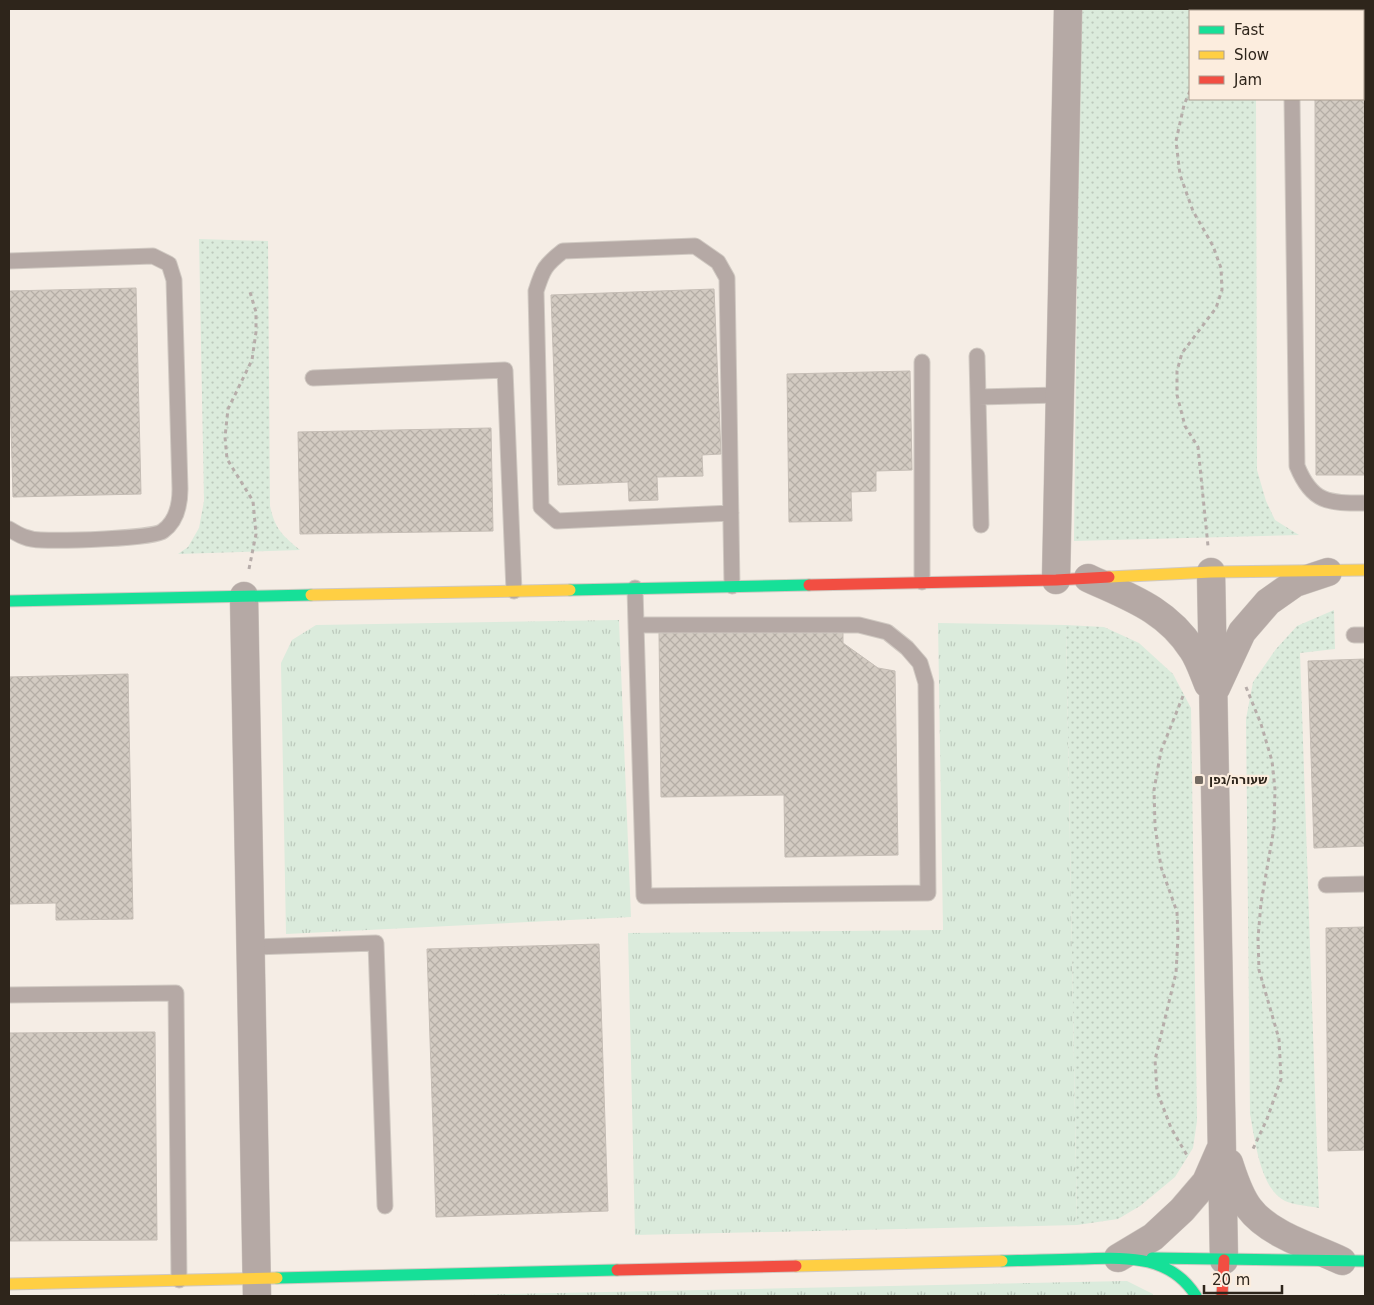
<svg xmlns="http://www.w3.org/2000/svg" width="1374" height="1305" viewBox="0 0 1374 1305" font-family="'DejaVu Sans',Heebo,sans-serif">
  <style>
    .grass { fill: url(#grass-tufts) }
    .park { fill: url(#park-dots) }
    .building { fill: url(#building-cross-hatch); stroke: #c5bdb5 }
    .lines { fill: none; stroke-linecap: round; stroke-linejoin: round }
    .lane-casing { stroke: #d0c9c2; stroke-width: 17 }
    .street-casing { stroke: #d0c9c2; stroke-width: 29 }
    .fast-casing { stroke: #d0c9c2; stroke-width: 13 }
    .slow-casing { stroke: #d0c9c2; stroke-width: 13 }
    .jam-casing { stroke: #d0c9c2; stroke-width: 13 }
    .path { stroke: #b7adaa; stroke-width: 3; stroke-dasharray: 4 4; stroke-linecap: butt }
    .lane { stroke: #b5a9a5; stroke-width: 15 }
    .street { stroke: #b5a9a5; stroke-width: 28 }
    .fast { stroke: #16e098; stroke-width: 11 }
    .slow { stroke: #ffcf43; stroke-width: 11 }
    .jam { stroke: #f24e42; stroke-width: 11 }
    .poi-dot { fill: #746b62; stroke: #fcedde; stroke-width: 2 }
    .labels { text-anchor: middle; stroke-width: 4.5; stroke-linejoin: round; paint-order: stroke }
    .poi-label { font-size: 12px; font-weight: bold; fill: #2e251b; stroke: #fcedde; text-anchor: start }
  </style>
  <defs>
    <pattern id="grass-tufts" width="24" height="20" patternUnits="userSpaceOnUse" patternTransform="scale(1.25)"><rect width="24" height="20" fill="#dbebdc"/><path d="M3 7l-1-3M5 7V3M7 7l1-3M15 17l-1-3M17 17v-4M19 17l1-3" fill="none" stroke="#bcc9bc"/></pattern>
    <pattern id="park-dots" width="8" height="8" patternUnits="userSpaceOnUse" patternTransform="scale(1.25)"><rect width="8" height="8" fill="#dbebdc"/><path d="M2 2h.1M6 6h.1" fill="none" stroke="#bcc9bc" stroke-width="1.8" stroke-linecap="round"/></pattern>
    <pattern id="building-cross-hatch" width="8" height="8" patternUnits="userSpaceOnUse" patternTransform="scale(1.25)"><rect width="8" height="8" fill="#d3cbc2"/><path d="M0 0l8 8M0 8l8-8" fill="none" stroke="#b5aea6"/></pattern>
  </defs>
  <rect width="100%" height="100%" fill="#f5ede5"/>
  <path class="grass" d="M619,620L631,917L286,934L281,663L292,640L316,625Z
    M938,623L1066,625L1077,1225L635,1235L628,933L943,930Z
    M1127,1281L1153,1294V1296H417Z"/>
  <path class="park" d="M1080,9H1256V11H1190V99H1256L1257,470L1266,501L1275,520L1299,535L1074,541Z
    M199,239L268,241L270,506C275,529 282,535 300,550L178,554L188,547L199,528L204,501Z
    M1334,610L1335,649L1300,653L1319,1208C1310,1206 1293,1205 1285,1201C1260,1189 1255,1139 1250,1114L1246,719L1253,682L1276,649L1297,626Z
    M1066,625L1104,627L1139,643L1173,674L1191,708L1197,1121L1193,1148L1175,1177L1140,1206L1118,1219L1077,1225Z"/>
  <path class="building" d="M1363,69H1365V475H1316L1315,99H1363Z
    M136,288L141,494L13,497L9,356V291Z
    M714,289L721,454L702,455L703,476L657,477L658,500L629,501L628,482L558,485L551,295Z
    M910,371L912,470L876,471V491L851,492L852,521L789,522L787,374Z
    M491,428L493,531L300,534L298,432Z
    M843,630V643L878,668L895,671L898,855L785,857L784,795L661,797L659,633Z
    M1365,659V846L1314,848L1308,661Z
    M128,674L133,919L56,920V903L9,904V677Z
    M1365,927V1150L1328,1151L1326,928Z
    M599,944L608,1211L436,1217L427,949Z
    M155,1032L157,1240L9,1241V1033Z"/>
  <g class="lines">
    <g class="lane-casing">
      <path id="lane" d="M1291,9V11
        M1292,99L1297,466C1312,503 1328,503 1365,503
        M9,261L153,256L169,264L174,280L180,489C180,505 177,521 163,531C153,539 59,541 41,540C28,540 19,535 9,529
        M977,356L981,525
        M313,378L505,370L514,591
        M978,397L1060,395
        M731,513L557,521L541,507L536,291C543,269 545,265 563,251L695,246L718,262L727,278L732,586
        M922,582V362
        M635,588L636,625L644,896L928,893L926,683L920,663L907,648L887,632L859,625H636
        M1354,635H1365
        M1326,885L1365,884
        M251,947L376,943L385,1206
        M9,995L176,993L179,1280"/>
    </g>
    <g class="street-casing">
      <path id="street" d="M1211,572L1224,1260
        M1088,578C1129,597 1166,609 1192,649C1199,659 1203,672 1208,684
        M1056,580L1068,9
        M244,596L257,1296
        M1216,688L1242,632L1268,602L1295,583L1328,572
        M1229,1163C1234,1178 1239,1195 1249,1208C1269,1235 1313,1247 1342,1261
        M1118,1258L1153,1237L1182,1210L1206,1182L1220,1150"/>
    </g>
    <g class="fast-casing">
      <path id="fast" d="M570,590L809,585
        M9,601L311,595
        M1152,1258L1365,1261
        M1002,1261C1027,1260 1053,1260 1078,1259C1123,1258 1169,1253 1196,1296
        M277,1278L617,1270"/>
    </g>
    <g class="slow-casing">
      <path id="slow" d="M1109,577L1211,572L1365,570
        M311,595L570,590
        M796,1266L1002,1261
        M9,1284L277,1278"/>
    </g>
    <g class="jam-casing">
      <path id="jam" d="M809,585L1056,580L1109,577
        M617,1270L796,1266
        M1222,1296L1224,1260"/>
    </g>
    <path class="path" d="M1228,11V9
      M1190,91L1184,105L1176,141L1180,175L1193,211L1213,246L1221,268L1222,290L1216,308L1182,353L1177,371V395L1185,426L1198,447L1208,546
      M249,569L256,534L253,501L227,459L225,437L228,409L252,360L256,332V312L250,292
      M1246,687L1261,724L1272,761L1275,789L1274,828L1261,903L1258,938L1259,970L1279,1039L1281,1079L1267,1119L1252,1151
      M1183,696L1161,751L1154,790L1155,826L1161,867L1177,912L1178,937L1176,973L1155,1060L1157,1091L1171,1128L1188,1157"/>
    <use href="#lane" class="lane"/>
    <use href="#street" class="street"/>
    <use href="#fast" class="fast"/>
    <use href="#slow" class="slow"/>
    <use href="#jam" class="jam"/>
  </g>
  <rect class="poi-dot" x="1194" y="775" width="10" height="10" rx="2.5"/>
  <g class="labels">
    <g class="poi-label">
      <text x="1209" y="784">שעורה/גפן</text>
    </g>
  </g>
  <rect width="1374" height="1305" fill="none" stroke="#2e251b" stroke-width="20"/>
  <rect x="1189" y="10" width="175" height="90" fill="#fcedde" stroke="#aa9d90"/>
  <rect x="1199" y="26" width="25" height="8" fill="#16e098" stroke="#aa9d90"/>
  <text x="1234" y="35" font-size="15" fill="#2e251b">Fast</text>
  <rect x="1199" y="51" width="25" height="8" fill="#ffcf43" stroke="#aa9d90"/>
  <text x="1234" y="60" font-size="15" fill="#2e251b">Slow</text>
  <rect x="1199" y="76" width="25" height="8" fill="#f24e42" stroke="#aa9d90"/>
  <text x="1234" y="85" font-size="15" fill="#2e251b">Jam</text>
  <path d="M1204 1285v8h78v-8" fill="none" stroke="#2e251b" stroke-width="2.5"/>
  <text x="1212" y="1285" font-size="15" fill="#2e251b" stroke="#fcedde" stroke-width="4" paint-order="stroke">20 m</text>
</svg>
